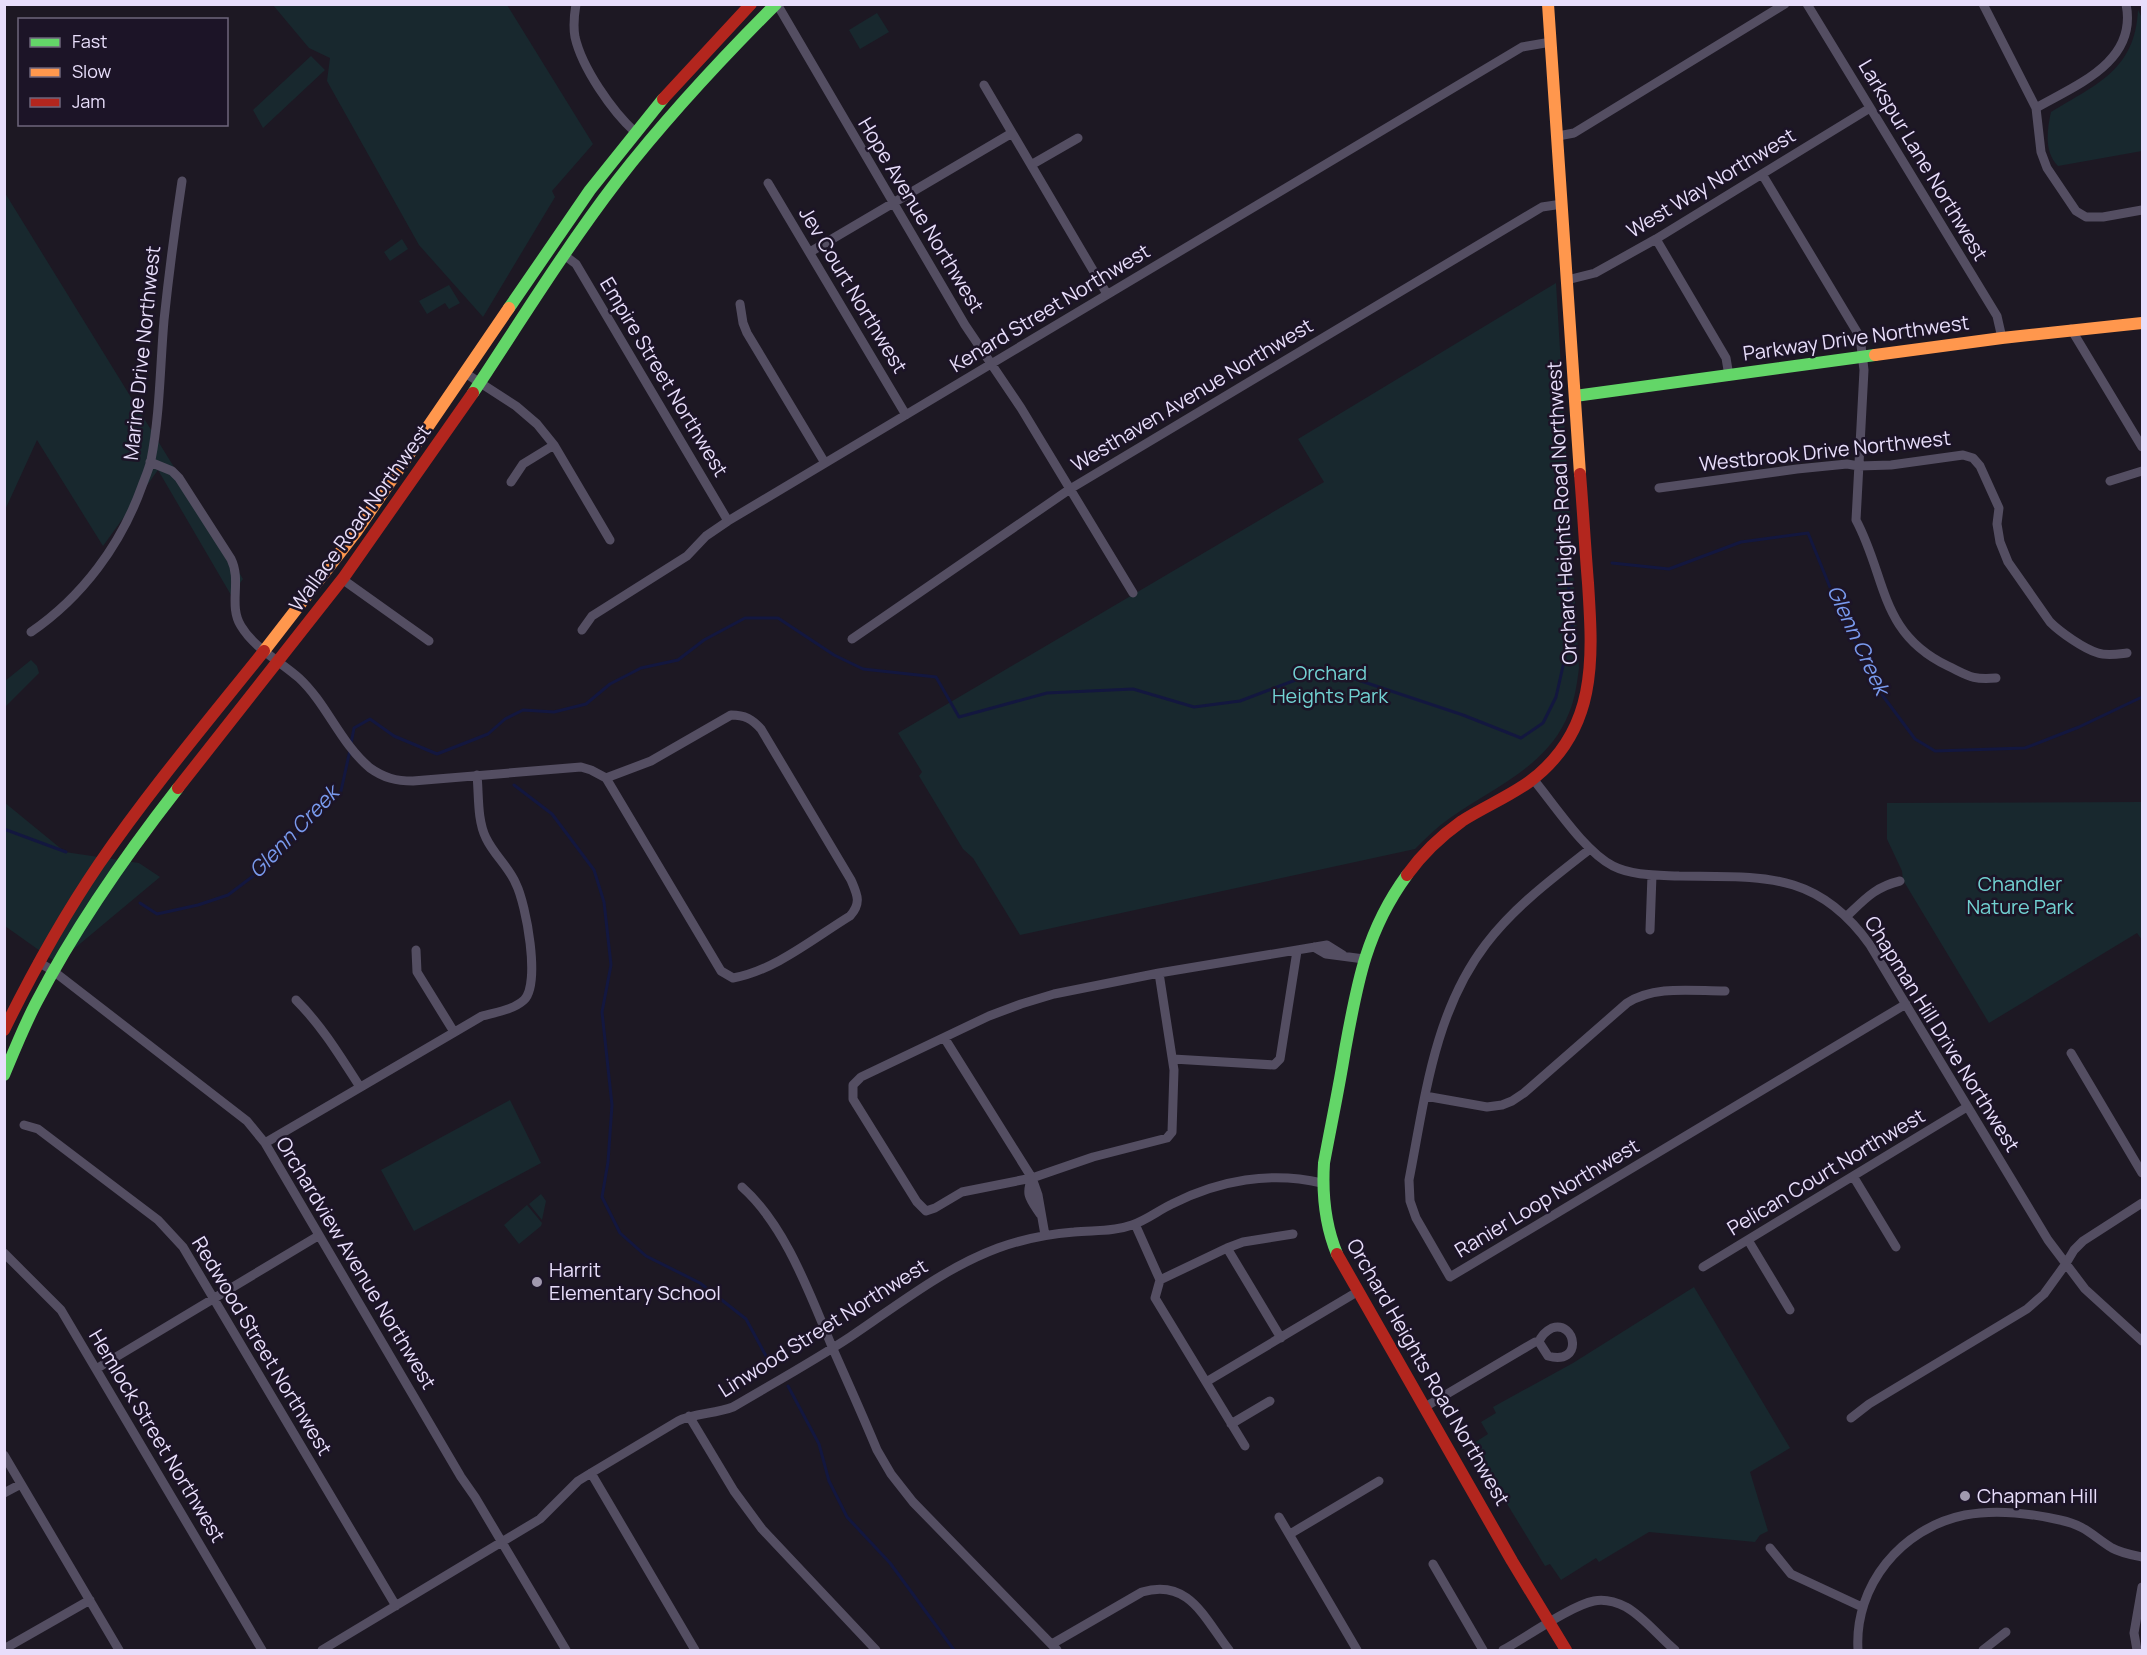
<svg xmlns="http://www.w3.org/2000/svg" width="2147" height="1655" viewBox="0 0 2147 1655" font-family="Manrope,sans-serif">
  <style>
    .green { fill: #18282e }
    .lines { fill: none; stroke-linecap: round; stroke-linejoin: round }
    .stream { stroke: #13173f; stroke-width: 3 }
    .street { stroke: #544e62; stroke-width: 9 }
    .fast { stroke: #63d668; stroke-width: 12 }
    .slow { stroke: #ff974d; stroke-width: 12 }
    .jam { stroke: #b3261e; stroke-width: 12 }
    .poi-dot { fill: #a199af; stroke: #1c1427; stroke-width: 2 }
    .labels { text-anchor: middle; stroke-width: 5; stroke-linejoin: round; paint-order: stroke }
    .street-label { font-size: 20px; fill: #e8defb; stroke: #1c1427 }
    .park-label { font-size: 20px; fill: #72d2d2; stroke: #1c1427 }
    .poi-label { font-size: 20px; fill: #e8defb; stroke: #1c1427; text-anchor: start }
    .water-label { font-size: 21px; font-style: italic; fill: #799aed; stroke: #1c1427 }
  </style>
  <rect width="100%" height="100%" fill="#1d1823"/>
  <path class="green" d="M273,5H507L593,144L552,191L555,197L483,317L419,245L327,81L330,58L309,48Z
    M2138,10L2142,18V151L2058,166C2044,152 2047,130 2051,112C2097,84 2135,70 2138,10Z
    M877,13L889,32L860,49L849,30Z
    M311,56L325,70L263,128L253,110Z
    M5,193L243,579L231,595L158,470L103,546L37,440L5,510Z
    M402,239L408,249L390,261L384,252Z
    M1556,283L1579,668C1577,683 1575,699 1569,713C1548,767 1493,787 1450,818C1437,827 1426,838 1415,849L1020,935L973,858L963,849L919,776L922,772L898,733L1324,482L1298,439Z
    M449,285L460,303L449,309L445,303L427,314L419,301Z
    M31,660L37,666L39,673L5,707V681Z
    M4,802L65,852L139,863L160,877L57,963L5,926Z
    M2142,802V940L2137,933L1989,1023L1903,880L1902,871L1887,839V803Z
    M510,1100L541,1163L414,1231L381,1170Z
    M541,1194L546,1201L542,1220L529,1204Z
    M527,1205L542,1223L541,1226L519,1244L504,1225Z
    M1694,1287L1790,1448L1750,1472L1768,1531L1760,1535L1755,1542L1649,1532L1599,1562L1596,1558L1561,1580L1550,1564L1545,1566L1471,1445L1488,1434L1481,1422L1496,1413L1493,1407L1573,1363Z"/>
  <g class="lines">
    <path class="stream" d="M1612,563L1669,569L1741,542L1808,533L1838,607L1880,692L1915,739L1935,751L2025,748L2079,727L2142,697
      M351,744L354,728L370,719L394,736L437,754L488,734L505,719L523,710L554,712L586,704L610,684L641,668L678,660L704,640L745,618H778L834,655L863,669L936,677L959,717L1047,693L1133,689L1194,707L1240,701L1325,669L1463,715L1521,738L1543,723L1556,697L1573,622L1566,567
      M514,785L552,814L594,870L604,902L611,965L602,1012L612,1105L608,1162L602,1197L620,1233L646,1256L700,1283L746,1319L772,1367
      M4,829L66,852
      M140,903L157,914L198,905L228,895L261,870L341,791L350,750
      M788,1386L819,1444L829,1481L847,1517L890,1563L954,1650"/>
    <path class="street" d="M576,4C574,16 573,26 575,37C582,68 612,111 635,132
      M777,4L965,325L1021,408L1133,593
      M1807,4L1997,316L2002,338
      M1983,4L2036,108L2041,152L2047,168L2076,211L2086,217H2103L2142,210
      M984,85L1107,294
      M2036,108C2076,85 2138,62 2126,4
      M1558,136L1574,133L1785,4
      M1031,165L1078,138
      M1762,174L1860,337L1864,370L1856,520C1887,578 1879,633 1948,666C1969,676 1972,680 1996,678
      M768,183L906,415
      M1656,239L1726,358L1729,376
      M810,252L1012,133
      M564,255L576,264L728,521
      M1567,280L1595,273L1656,239L1870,108
      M740,304L743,323L747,333L825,463
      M2071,329L2142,447
      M465,373L516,406L537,424L554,445L610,540
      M150,462L172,471L179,478L231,559C242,581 228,605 241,626C254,648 280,661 299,678C327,704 340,743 370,768C384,778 396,781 413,781L581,767L591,770L606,778
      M2110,481L2142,471
      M511,482L523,464L554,445
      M1659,488L1797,469L1847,464L1859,466L1891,465L1963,455L1973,458L1980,466L1999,508L1997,524L2000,542L2008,562L2050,622C2060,632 2084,649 2098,653C2107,656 2118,654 2127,653
      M342,579L429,641
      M582,630L592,616L687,556L706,536L728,521L1522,47L1551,42
      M31,632C82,597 121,545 142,486C145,478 149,469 151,460C160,414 160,367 164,320C169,273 175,227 182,181
      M852,639L1070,489L1542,207L1562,204
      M731,715C745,715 752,719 761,729L851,880C857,894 862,903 850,916C814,938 774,971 733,978L721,971L606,778L651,761Z
      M1533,779C1554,804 1584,851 1613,866C1633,876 1657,875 1679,876C1761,877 1817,870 1870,945L2048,1240L2085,1289L2142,1341
      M1590,849C1553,878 1515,906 1486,944C1434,1012 1425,1098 1409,1180L1410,1201L1416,1218L1450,1277L1906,1004
      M1847,916C1865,899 1875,887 1900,881
      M1650,930L1652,875
      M1314,947L1326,954L1364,959
      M416,950L417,972L454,1032
      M38,962L52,970L247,1121L265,1143L461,1477L475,1497L566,1650
      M1159,973L1327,945L1343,955
      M296,1000C322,1026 340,1056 360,1087
      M945,1039L1032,1178L1038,1195L1045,1235
      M2071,1053L2142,1173
      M1173,1059L1274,1065L1280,1059L1297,951
      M1425,1096L1487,1107L1502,1105L1512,1101L1524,1093L1627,1003C1655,985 1692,991 1725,991
      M24,1125L38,1129L158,1220L183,1247L396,1606
      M265,1143L482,1016C496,1012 513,1010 524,1000C541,984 526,904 516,884C509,867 494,855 486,838C477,820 479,795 477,775
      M1853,1176L1896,1247
      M1032,1178L962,1192L935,1208L926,1211L917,1202L853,1099V1085L861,1077L989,1016L1021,1004L1054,994L1159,973L1174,1070L1172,1132L1167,1138L1093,1157L1032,1178C1025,1195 1030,1199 1040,1214
      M742,1187C786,1226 810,1295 833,1349C848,1383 863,1416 877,1450L891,1474L913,1502L1057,1650
      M1135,1224L1160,1280L1155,1298L1206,1382
      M1748,1240L1790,1310
      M4,1253L61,1310L262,1650
      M1703,1267L1967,1107
      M1160,1280L1227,1248
      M1281,1338L1227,1248L1243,1242L1293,1234
      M96,1369L318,1236
      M1425,1407L1535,1342H1539C1541,1336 1546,1331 1552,1328C1576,1320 1584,1366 1548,1356L1539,1342
      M689,1416L734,1491L762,1529L876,1650
      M1851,1418L1869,1404L2027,1309L2044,1294L2065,1265L2074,1250L2083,1241L2142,1203
      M1231,1424L1270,1401
      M1245,1446L1206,1382L1357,1292
      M4,1455L119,1650
      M591,1473L695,1650
      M4,1493L21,1484
      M1279,1517L1357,1650
      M1290,1534L1379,1481
      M1770,1548L1791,1574L1862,1607
      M1433,1564L1483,1650
      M1052,1644L1142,1592C1189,1578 1204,1618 1229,1650
      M4,1649L90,1600
      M322,1650L540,1519L578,1481L591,1473L678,1421C695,1413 715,1414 733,1407C772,1384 812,1362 850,1337C898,1305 944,1268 998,1248C1023,1239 1048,1234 1074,1232C1093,1230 1113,1232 1132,1225C1147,1220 1159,1210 1172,1204C1219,1180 1271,1171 1322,1183
      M1503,1650C1525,1638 1572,1605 1594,1601C1604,1599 1616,1602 1626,1607C1644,1617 1659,1637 1675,1650
      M1858,1650C1854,1586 1901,1528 1965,1515C1996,1509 2029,1513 2060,1520C2087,1526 2091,1535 2112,1548C2121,1553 2132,1555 2142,1557
      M1983,1650L2006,1632
      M2137,1650L2134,1633L2142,1587"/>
    <path class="fast" d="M509,308L590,190L663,99
      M473,393C520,322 565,249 617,181C666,118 720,60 776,4
      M1575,396L1875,355
      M4,1075C14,1051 24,1026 36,1003C76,926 125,856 178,788
      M1337,1254C1325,1225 1322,1195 1324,1163C1331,1125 1339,1088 1345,1050C1357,984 1366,931 1407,875"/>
    <path class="slow" d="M1548,4L1580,474
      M1875,355L2002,338L2142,323
      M264,651L356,532L509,308"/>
    <path class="jam" d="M663,99L751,4
      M178,788L344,577L473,393
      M1407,875C1422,854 1441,836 1462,821C1484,807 1508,797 1529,782C1598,731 1593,659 1588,583C1585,547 1583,510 1580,474
      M4,1030C32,973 63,917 99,864C150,790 208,721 264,651
      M1337,1254L1512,1561L1566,1650"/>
  </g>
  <g class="poi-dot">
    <circle cx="537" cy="1282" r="6"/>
    <circle cx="1965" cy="1496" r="6"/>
  </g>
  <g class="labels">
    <g class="street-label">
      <text transform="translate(1923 160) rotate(59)" y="7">Larkspur Lane Northwest</text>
      <text transform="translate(1711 183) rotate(-31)" y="7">West Way Northwest</text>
      <text transform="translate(921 215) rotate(59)" y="7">Hope Avenue Northwest</text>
      <text transform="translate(853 290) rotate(59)" y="7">Jev Court Northwest</text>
      <text transform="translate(1050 308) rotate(-31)" y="7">Kenard Street Northwest</text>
      <text transform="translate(1856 338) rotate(-8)" y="7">Parkway Drive Northwest</text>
      <text transform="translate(142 353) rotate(-84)" y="7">Marine Drive Northwest</text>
      <text transform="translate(664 377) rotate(59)" y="7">Empire Street Northwest</text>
      <text transform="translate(1192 395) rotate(-31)" y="7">Westhaven Avenue Northwest</text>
      <text transform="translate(1825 451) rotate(-6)" y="7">Westbrook Drive Northwest</text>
      <text transform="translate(1562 513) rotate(-93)" y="7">Orchard Heights Road Northwest</text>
      <text transform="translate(360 518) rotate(-54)" y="7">Wallace Road Northwest</text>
      <text transform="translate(1942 1034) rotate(58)" y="7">Chapman Hill Drive Northwest</text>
      <text transform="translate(1826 1172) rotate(-31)" y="7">Pelican Court Northwest</text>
      <text transform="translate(1547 1198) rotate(-31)" y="7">Ranier Loop Northwest</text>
      <text transform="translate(356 1263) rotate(59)" y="7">Orchardview Avenue Northwest</text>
      <text transform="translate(823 1328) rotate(-32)" y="7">Linwood Street Northwest</text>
      <text transform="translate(262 1346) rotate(59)" y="7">Redwood Street Northwest</text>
      <text transform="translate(1428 1372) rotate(60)" y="7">Orchard Heights Road Northwest</text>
      <text transform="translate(157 1436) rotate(59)" y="7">Hemlock Street Northwest</text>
    </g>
    <g class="park-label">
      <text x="1330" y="680">Orchard<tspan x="1330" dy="23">Heights Park</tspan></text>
      <text x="2020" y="891">Chandler<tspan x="2020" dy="23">Nature Park</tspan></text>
    </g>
    <g class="poi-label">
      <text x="549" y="1277">Harrit<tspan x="549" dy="23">Elementary School</tspan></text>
      <text x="1977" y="1503">Chapman Hill</text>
    </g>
    <g class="water-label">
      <text transform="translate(1858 640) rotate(65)" y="7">Glenn Creek</text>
      <text transform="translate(294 832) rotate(-46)" y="7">Glenn Creek</text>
    </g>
  </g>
  <rect width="2147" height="1655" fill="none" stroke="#e8defb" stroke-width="12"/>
  <rect x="18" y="18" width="210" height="108" fill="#1c1427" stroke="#6e657c" stroke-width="1.5"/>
  <rect x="30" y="38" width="30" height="9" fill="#63d668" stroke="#6e657c" stroke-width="1.5"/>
  <text x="72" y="48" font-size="18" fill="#e8defb">Fast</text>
  <rect x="30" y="68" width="30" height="9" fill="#ff974d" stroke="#6e657c" stroke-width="1.5"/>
  <text x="72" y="78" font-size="18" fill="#e8defb">Slow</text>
  <rect x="30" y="98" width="30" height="9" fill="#b3261e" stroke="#6e657c" stroke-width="1.5"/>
  <text x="72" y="108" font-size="18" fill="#e8defb">Jam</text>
</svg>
